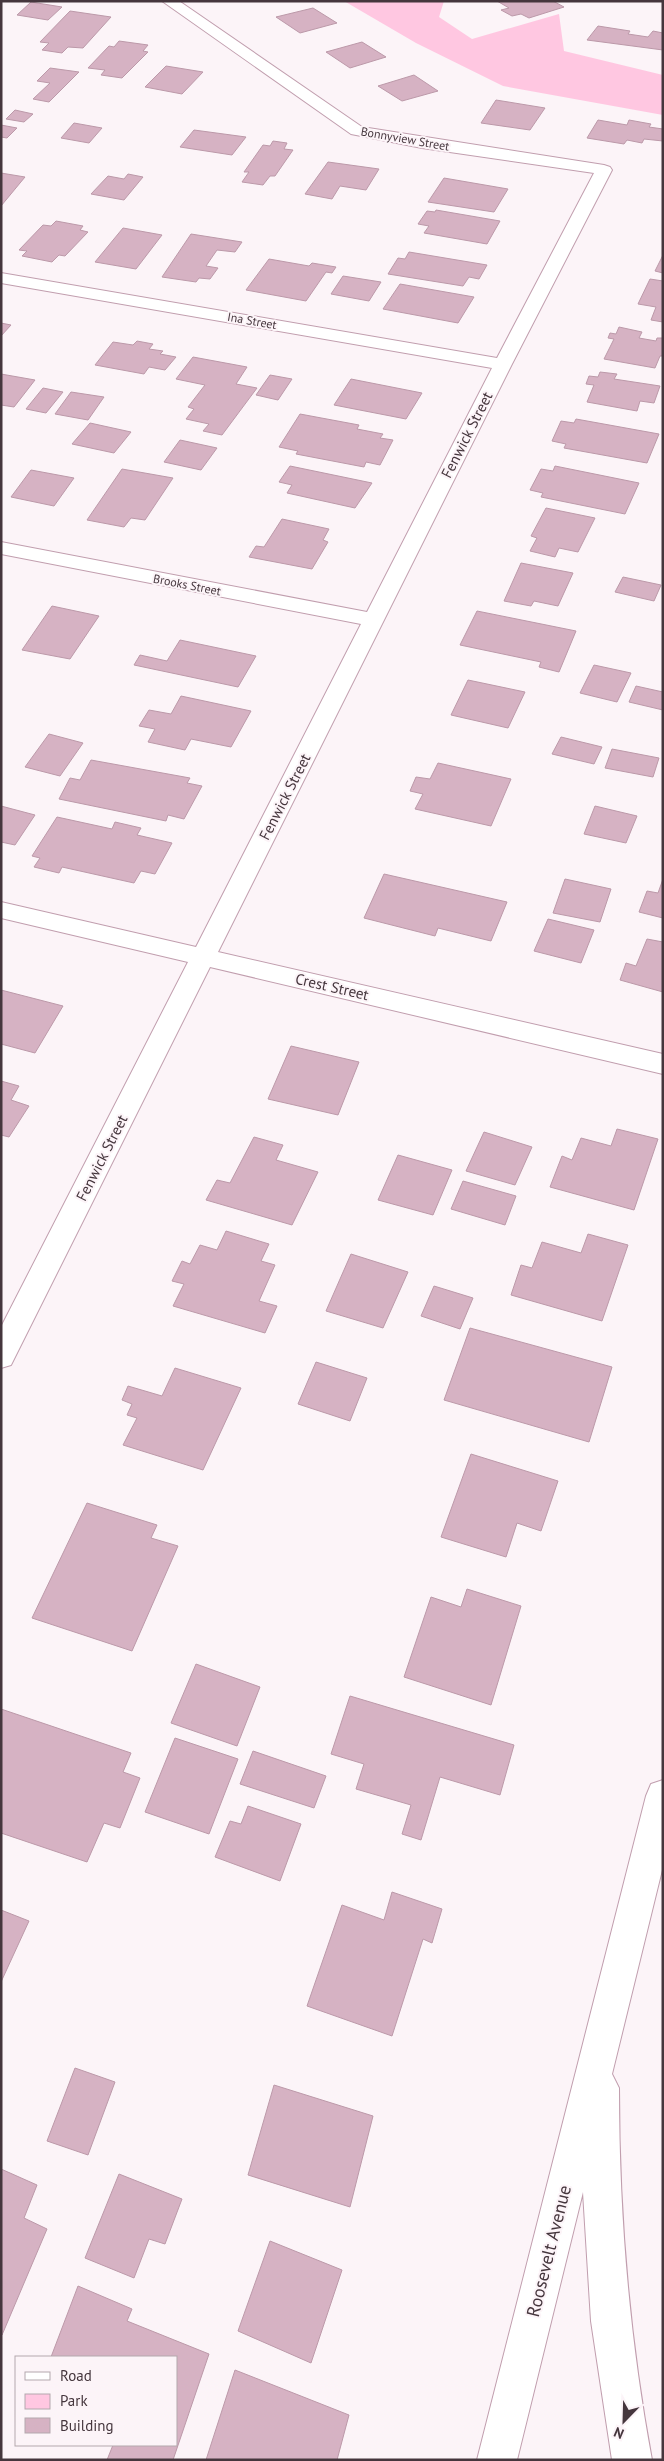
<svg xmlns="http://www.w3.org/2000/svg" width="664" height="2461" viewBox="0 0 664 2461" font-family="'PT Sans',sans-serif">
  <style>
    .green { fill: #ffc7e1 }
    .building { fill: #d6b2c3; stroke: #bc99a9 }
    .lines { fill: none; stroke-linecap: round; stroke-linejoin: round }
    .minor-casing { stroke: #c19eae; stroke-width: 2 }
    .primary-casing { stroke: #c19eae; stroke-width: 2 }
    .minor { fill: #fff; fill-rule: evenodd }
    .primary { fill: #fff; fill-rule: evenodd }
    .labels { text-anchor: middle; stroke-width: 4; stroke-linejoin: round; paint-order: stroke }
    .far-street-label { font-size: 12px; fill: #45363d; stroke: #fcf4f8 }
    .street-label { font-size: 15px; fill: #45363d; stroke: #fcf4f8 }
    .near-street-label { font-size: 18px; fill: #45363d; stroke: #fcf4f8 }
  </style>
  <rect width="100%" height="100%" fill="#fcf4f8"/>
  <path class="green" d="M344,1H444L439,17L472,39L559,14L564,51L663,75V115L503,86L416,43Z"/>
  <path class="building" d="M497,1H553L564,7L529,18L521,14L512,16L501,10L509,8Z
    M31,2L62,7L48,20L17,15Z
    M313,8L337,23L300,33L276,17Z
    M70,11L111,17L83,48L68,47L62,53L42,50L49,43L40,42Z
    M598,26L630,31L628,34L648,37L653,31L663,33V50L587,40Z
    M119,41L148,45L143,51L148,52L122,78L101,75L105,70L88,68L109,46L114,47Z
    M362,42L386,57L350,68L326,52Z
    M166,66L203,72L182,94L145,87Z
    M50,68L79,72L49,102L33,99L50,83L37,81Z
    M414,75L438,91L402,101L378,86Z
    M496,100L545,108L530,130L481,123Z
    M15,110L33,114L24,122L6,119Z
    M598,120L627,125L629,120L651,124L649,127L663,129V141L644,139L642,143L627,140L624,144L587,138Z
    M74,123L102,128L89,143L61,138Z
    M1,125L17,128L7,138L1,137Z
    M194,130L246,137L232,155L180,147Z
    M273,141L287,143L284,149L293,150L275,176H270L263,185L242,182L249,172H244L263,145L270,146Z
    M328,162L379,169L366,190L340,186L332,199L305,194Z
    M1,173L25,177L1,206Z
    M128,174L143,177L124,200L91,194L108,176L124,179Z
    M444,178L508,189L494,212L428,202Z
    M436,210L500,221L487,244L424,233L429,226L418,224L427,211L435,212Z
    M56,221L83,226L80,230L88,232L65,256L59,255L52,262L22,256L27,251L19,250L43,225L51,226Z
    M123,228L162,235L136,269L95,262Z
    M191,234L242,242L235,252L217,250L206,266L218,268L210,279L199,278L196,282L162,277Z
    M409,252L487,265L479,279L469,277L463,286L388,274L398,258L405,259Z
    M663,255V273L655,271Z
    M269,259L309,266L312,263L336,267L332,273L326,272L306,301L246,290Z
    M343,276L381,282L369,301L331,294Z
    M650,279L663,281V322L651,320L656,307L638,304Z
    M400,284L474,297L458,323L383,309Z
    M1,323L11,325L1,336Z
    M619,327L642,332L639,338L656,341L657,338H663V356H660L655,368L604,359L614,339L608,338L610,333L616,334Z
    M137,341L153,344L149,349L163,351L160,354L176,357L165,370L149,367L144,374L95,365L113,342L133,345Z
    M193,357L247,367L236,384L257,388L222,435L203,431L209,424L186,419L194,409L188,407L205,385L176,379Z
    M600,372L617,374L614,379L660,386L654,403L640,401L637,411L587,402L594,385L586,384L589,376L598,377Z
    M1,374L35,380L14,407L1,405Z
    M270,375L292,379L278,400L256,395Z
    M351,379L422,393L406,419L334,405Z
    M43,388L63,392L46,413L26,409Z
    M71,392L104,397L88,420L55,414Z
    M300,414L359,425L357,429L383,434L380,438L393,440L380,465L366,462L364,467L296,454L298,451L279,447Z
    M576,419L659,434L647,463L564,448L566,444L552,441L561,421L574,423Z
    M90,423L131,432L114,453L72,444Z
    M180,440L217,448L201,470L164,462Z
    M290,466L372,483L355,508L287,493L292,485L279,482Z
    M555,466L639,483L625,514L541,497L543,493L530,490L541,469L553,471Z
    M122,469L173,478L145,520L131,518L124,527L87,520Z
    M31,470L74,478L54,506L11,497Z
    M546,508L595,518L578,552L559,548L555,557L530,551L537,538L531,536Z
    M282,519L329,529L323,540L328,542L312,569L249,557L256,546L264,547Z
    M521,563L573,573L558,606L534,601L531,606L504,601Z
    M623,577L661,585L654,601L615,592Z
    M52,606L99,616L70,659L22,650Z
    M477,611L576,631L559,672L539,667L541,662L460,645Z
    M180,640L256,656L238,687L134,665L140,655L167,661Z
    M594,665L631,673L617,702L580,693Z
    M468,680L525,692L508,728L451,715Z
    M636,686L663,692V710L629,702Z
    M181,696L251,711L231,747L191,739L185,750L148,742L155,729L139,726L149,710L171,714Z
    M49,734L83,743L60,776L25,767Z
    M561,737L602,747L594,764L552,754Z
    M612,749L659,758L653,777L605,768Z
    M91,760L190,778L187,783L202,786L184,819L168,815L166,821L59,799L70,778L80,780Z
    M438,763L511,779L491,826L415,809L423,794L410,791L416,777L430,779Z
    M1,806L35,815L15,845L1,842Z
    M595,806L637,816L626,843L584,834Z
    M57,817L112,829L115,822L141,828L137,835L172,843L155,874L141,871L134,883L62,867L59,873L34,867L40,858L32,856Z
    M384,874L507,902L491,941L438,928L435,936L364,918Z
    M565,879L611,889L600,922L553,913Z
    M663,879V918L639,912L647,891L658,893Z
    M548,919L594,930L581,963L534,951Z
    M647,939L663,942V992L620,980L626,963L636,966Z
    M1,990L63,1006L35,1053L1,1044Z
    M291,1046L359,1062L338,1115L268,1099Z
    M1,1081L19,1086L11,1100L29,1106L9,1137L1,1135Z
    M617,1129L658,1139L634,1210L550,1187L562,1156L572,1160L581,1138L611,1146Z
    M484,1132L532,1147L515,1185L466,1171Z
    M254,1137L283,1145L276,1160L318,1172L292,1225L206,1200L217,1180L230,1183Z
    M398,1155L452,1170L433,1215L378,1200Z
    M463,1181L516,1196L505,1225L451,1209Z
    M226,1231L269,1244L261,1261L275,1265L259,1301L277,1306L265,1333L173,1306L184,1284L172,1281L182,1261L190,1264L200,1245L217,1250Z
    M588,1234L628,1245L602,1321L511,1295L521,1265L532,1268L542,1242L581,1253Z
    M351,1254L408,1272L383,1328L326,1311Z
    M434,1286L473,1298L460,1329L421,1316Z
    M470,1328L612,1367L589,1442L444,1400Z
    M316,1362L367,1378L350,1421L298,1404Z
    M175,1368L241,1388L203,1470L123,1445L137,1418L127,1415L132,1404L122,1400L128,1386L162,1396Z
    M471,1454L558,1481L541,1531L517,1523L506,1557L441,1537Z
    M87,1503L157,1525L151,1538L178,1546L132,1651L32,1618Z
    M467,1589L521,1606L491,1705L404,1677L431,1597L461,1607Z
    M196,1664L260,1687L237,1746L171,1723Z
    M350,1696L514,1745L500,1795L440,1777L421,1840L402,1834L411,1805L356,1789L364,1764L331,1754Z
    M1,1709L131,1753L123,1772L140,1778L120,1828L104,1823L87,1862L1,1833Z
    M175,1738L238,1759L209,1834L145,1812Z
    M253,1751L326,1776L314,1808L240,1784Z
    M248,1806L301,1824L280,1881L215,1857L230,1821L241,1824Z
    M392,1892L442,1909L432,1943L423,1939L392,2036L307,2006L342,1905L384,1920Z
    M1,1910L29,1921L1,1982Z
    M75,2068L115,2082L88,2155L47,2141Z
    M274,2085L373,2116L350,2207L248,2175Z
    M1,2169L37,2185L24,2218L47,2229L2,2335Z
    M119,2174L182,2199L165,2244L149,2239L134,2278L85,2258Z
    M270,2241L342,2270L311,2363L238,2331Z
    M78,2286L132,2309L127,2321L209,2354L173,2460H107L113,2445H176V2357H51Z
    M235,2370L349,2415L337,2460H206Z"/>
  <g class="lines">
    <g class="minor-casing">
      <path id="minor" d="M162,1H179L362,127L604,165L610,167L612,170L512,364L218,952L663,1054V1074L210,967L11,1365L1,1368V1327L188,962L1,918V902L196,947L361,624L1,554V542L367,612L492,368L1,283V273L497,358L594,173L422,148L351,134Z"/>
    </g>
    <g class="primary-casing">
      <path id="primary" d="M663,1780V1866L612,2074L619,2088C619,2214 629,2336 652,2460H612L591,2321L583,2192L517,2460H477L646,1796L651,1784Z"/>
    </g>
    <use href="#minor" class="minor"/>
    <use href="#primary" class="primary"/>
  </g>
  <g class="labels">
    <g class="far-street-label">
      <text transform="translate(405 139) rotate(10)" y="4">Bonnyview Street</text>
      <text transform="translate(252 321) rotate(10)" y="4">Ina Street</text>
      <text transform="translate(187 585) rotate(11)" y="4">Brooks Street</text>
    </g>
    <g class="street-label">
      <text transform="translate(467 435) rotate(-63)" y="5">Fenwick Street</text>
      <text transform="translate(285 797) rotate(-63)" y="5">Fenwick Street</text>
      <text transform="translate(332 987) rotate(13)" y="5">Crest Street</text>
      <text transform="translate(102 1158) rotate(-63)" y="5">Fenwick Street</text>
    </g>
    <g class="near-street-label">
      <text transform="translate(549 2251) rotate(-76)" y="6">Roosevelt Avenue</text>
    </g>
  </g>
  <rect width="664" height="2461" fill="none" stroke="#45363d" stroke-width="5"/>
  <rect x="15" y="2356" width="162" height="90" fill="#fcf4f8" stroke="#b3a8ad"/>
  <rect x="25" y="2372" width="25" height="8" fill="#ffffff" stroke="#b3a8ad"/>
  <text x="60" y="2381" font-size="15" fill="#45363d">Road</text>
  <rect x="25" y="2394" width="25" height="15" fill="#ffc7e1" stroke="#b3a8ad"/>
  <text x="60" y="2406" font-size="15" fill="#45363d">Park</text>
  <rect x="25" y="2418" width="25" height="15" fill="#d6b2c3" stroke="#b3a8ad"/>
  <text x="60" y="2431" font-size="15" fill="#45363d">Building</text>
  <g transform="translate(624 2421) rotate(203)" stroke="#fcf4f8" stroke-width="4" paint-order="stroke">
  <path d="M0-4L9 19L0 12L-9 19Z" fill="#45363d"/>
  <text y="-8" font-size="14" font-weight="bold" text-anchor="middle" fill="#45363d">N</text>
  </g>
</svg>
